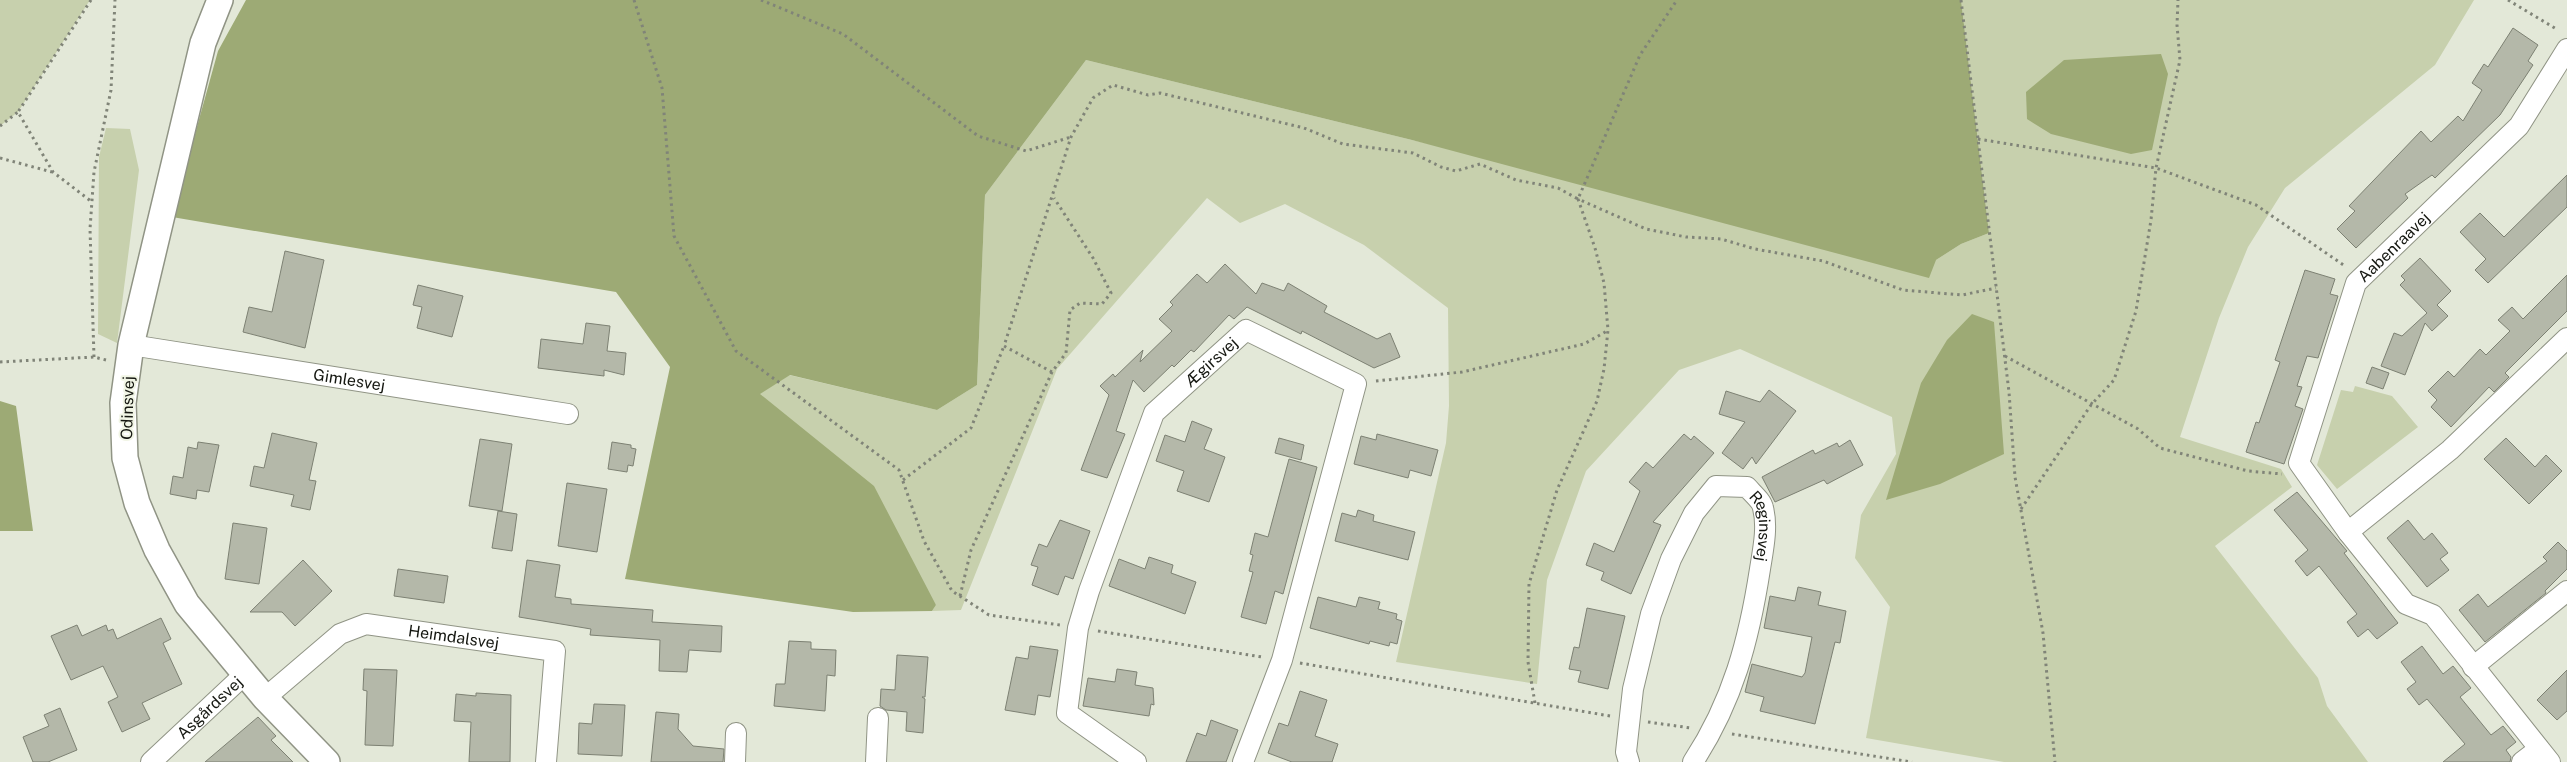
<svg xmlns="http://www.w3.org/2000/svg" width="2567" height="762" viewBox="0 0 2567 762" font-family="'Public Sans',sans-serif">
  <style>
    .green { fill: #c7d0ad }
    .forest { fill: #9daa75 }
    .building { fill: #b4b8a9; stroke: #7d8173 }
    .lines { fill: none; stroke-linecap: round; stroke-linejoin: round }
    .minor-casing { stroke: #909485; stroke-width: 22 }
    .tertiary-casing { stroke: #909485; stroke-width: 28 }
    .path { stroke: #808478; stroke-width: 3; stroke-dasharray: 2.5 4; stroke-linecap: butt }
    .minor { stroke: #fff; stroke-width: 20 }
    .tertiary { stroke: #fff; stroke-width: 25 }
    .labels { text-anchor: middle; stroke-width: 4; stroke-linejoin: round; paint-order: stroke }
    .street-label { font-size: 16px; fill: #151711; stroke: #f1f5e5 }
  </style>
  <rect width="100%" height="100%" fill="#e3e8d8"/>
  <path class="green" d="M0,0H90L18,112L0,126Z
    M1961,0H2474L2435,65L2285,188L2248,247L2219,318L2180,437L2281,469L2292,487L2215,546L2318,678L2327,706L2368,762H2004L1866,738L1890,607L1855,558L1861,515L1896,454L1892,417L1740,349L1679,370L1586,471L1547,580L1537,684L1396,662L1446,443L1449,406L1448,308L1364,245L1285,204L1240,223L1207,198L1057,369L961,610L932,611L936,605L759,394L789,375L937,410L977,385L985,195L1086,60L1412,140L1936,260L1961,244L1989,233Z
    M106,128L130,129L139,170L117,343L98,334L99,157Z
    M2355,386L2392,396L2418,427L2337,489L2317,465L2341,390L2353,392Z"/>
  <path class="forest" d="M246,0H1961L1989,233L1961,244L1936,260L1929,278L1412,140L1086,60L985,195L977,385L937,410L790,375L760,394L874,486L936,605L932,611L853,612L625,579L670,367L616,292L172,217L218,51Z
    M2161,54L2168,74L2152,150L2131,154L2051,134L2027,119L2026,92L2064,60Z
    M1972,314L1994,322L2004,454L1940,484L1886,500L1921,383L1947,340Z
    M0,401L16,406L33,531H0Z"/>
  <path class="building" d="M2513,28L2538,45L2528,61L2533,65L2500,115L2435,178L2432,175L2405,194L2408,198L2356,248L2337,229L2355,211L2349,206L2421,131L2431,142L2458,116L2463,121L2482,90L2472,83L2484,64L2488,67Z
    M2567,175V207L2488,283L2475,270L2486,259L2460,232L2480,213L2504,237Z
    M285,251L324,260L305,348L243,332L249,307L272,312Z
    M2420,258L2451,291L2437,305L2448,316L2432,331L2425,323L2405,375L2381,366L2394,333L2402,336L2427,313L2400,285L2405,280L2401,276Z
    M1225,264L1256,294L1262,283L1284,291L1288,283L1327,306L1324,312L1377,339L1390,333L1400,357L1374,368L1302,331L1301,334L1247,307L1234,319L1229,315L1194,352L1191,350L1174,367L1172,365L1144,392L1133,380L1116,431L1125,434L1107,478L1081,470L1109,395L1100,386L1113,374L1115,377L1143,350L1140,362L1172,331L1159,319L1173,305L1170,302L1197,274L1207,283Z
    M2305,270L2335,279L2330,294L2338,296L2318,358L2307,356L2297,386L2302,387L2295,406L2303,409L2284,464L2246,452L2256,422L2259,423L2280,362L2275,360Z
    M2567,275V311L2505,373L2509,377L2494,392L2489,387L2451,427L2431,407L2437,400L2428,391L2448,371L2454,377L2480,349L2486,355L2510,331L2498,320L2512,307L2523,319Z
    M418,285L463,296L452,337L417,328L422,307L413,305Z
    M586,323L610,326L607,351L626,353L624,375L604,370V376L538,368L541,339L583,344Z
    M2372,367L2389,373L2383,389L2366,383Z
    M1769,390L1796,411L1756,464L1752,457L1743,469L1722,453L1745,422L1719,414L1726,391L1760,402Z
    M1192,421L1212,429L1204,449L1225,457L1209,502L1177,491L1184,471L1156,461L1165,435L1185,442Z
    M272,433L317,443L309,480L316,481L310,510L291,506L294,495L250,486L254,466L264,468Z
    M1377,434L1438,450L1431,476L1410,470L1408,478L1354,464L1361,436L1376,440Z
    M1684,434L1691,440L1694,436L1714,453L1653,522L1661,525L1631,594L1601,580L1604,572L1586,565L1594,543L1614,552L1640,491L1629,482L1646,462L1653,468Z
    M1279,438L1304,445L1301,460L1275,453Z
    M2506,438L2535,467L2546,455L2562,471L2529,504L2484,459Z
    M480,439L512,444L502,511L469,506Z
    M1850,440L1863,465L1827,484L1824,480L1775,502L1762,477L1813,450L1815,454L1837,443L1839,447Z
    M198,442L219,445L209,492L197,490L196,499L170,494L173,476L183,478L188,447L197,449Z
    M612,442L631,445V448L636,449L633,466L628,465L627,472L608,469Z
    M1289,459L1317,467L1283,594L1275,591L1266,624L1241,617L1253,572L1249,571L1253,555L1250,554L1255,533L1268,537Z
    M567,483L607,489L597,552L558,546Z
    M2297,492L2347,551L2344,553L2398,623L2377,639L2368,629L2358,637L2347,622L2357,614L2319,566L2307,576L2295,561L2308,550L2274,510Z
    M1358,510L1374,515L1373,521L1415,532L1408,560L1335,541L1342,513L1356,517Z
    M498,511L517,514L512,551L492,548Z
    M1060,520L1090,531L1073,579L1065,576L1058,595L1032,585L1038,567L1031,565L1039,544L1047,547Z
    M2408,520L2424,540L2432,533L2448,553L2440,559L2449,570L2427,587L2387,538Z
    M233,523L267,528L259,584L225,579Z
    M2558,542L2567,551V569L2545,591L2546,593L2485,642L2459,610L2478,594L2488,607L2547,561L2543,557Z
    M1149,557L1173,565L1171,573L1196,582L1185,614L1109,586L1119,559L1145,569Z
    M303,560L332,591L295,626L282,612H250Z
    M527,560L560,565L555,597L571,599V604L653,610L652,622L722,626L721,652L689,650L687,672L659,671L660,640L590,635L591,629L519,617Z
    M398,569L448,576L444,603L394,596Z
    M1798,587L1821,592L1818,605L1846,611L1840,643L1835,642L1815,724L1760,711L1764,697L1745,692L1752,664L1802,677L1805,673L1812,637L1764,628L1770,596L1795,601Z
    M1318,597L1356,607L1359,597L1380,602L1378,609L1397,614L1396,619L1402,621L1397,644L1390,642L1389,646L1370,641L1369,644L1310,628Z
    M1587,608L1625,616L1608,689L1578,682L1581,671L1569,669L1574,647L1579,648Z
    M161,618L171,639L163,643L182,684L142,703L150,719L122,732L108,702L118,697L103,666L71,680L51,636L77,625L82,636L106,625L108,631L113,629L117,639Z
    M789,641L811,642V649L836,650L835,676L827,675L825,711L774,706L776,684H785Z
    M1030,646L1058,650L1050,697L1038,695L1035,715L1005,710L1016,657L1028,659Z
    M2422,646L2443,674L2453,666L2471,688L2460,697L2491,735L2503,726L2516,742L2506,750L2511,757L2510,762H2443L2465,744L2427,699L2419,705L2407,689L2416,682L2401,662Z
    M897,655L928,657L925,697H922L925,699L923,733L906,731L907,712L886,710L880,706L881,689L895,690Z
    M364,669L397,670L393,746L365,745L367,691L363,690Z
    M1117,669L1137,672L1135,685L1153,688L1154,705L1151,704L1149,716L1083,706L1088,678L1115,682Z
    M2567,670V711L2557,720L2537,700Z
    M1300,691L1327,700L1315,736L1338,744L1332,762H1292L1268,753L1279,723L1288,726Z
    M476,693L511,695L510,762H469L471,722L454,721L456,694L476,696Z
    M594,704L625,705L622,756L578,754L579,723L592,724Z
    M60,708L77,750L48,762H33L23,737L49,726L44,715Z
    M656,712L679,714L678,729L693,746L724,749L723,762H651Z
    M258,717L276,736L271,740L293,762H205Z
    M1211,720L1238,730L1226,762H1186L1197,733L1206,736Z"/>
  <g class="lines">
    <g class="minor-casing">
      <g id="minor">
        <path id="s1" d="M131,345L568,414"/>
        <path d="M2348,532L2450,450L2567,338"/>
        <path d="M2473,667L2567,591"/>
        <path id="s2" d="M265,698L340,634L366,624L555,651L546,762"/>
        <path id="s3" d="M151,762L245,674"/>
        <path d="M735,762L736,733"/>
        <path d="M876,762L878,718"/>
        <path id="s4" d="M1136,762L1067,713L1078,628L1089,591L1154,413L1246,330L1356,384L1282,660L1243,762"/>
        <path id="s5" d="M1629,762L1626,752L1633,689L1651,614L1671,559L1694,513L1716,486L1747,487C1752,493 1762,501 1763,508C1768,527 1763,550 1760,569C1749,640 1733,701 1693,762"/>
        <path d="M2522,762L2539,749"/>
        <path id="s6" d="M2550,762L2433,615L2406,604L2348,532L2299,463L2356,283L2519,126L2567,49"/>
      </g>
    </g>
    <g class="tertiary-casing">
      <path id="tertiary" d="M220,0L203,43L131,345L123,403L125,458L137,503L157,550L187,604L265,698L327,762"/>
    </g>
    <path class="path" d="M91,0L18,112L53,172L92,202
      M634,0L662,88L674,236L736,351L899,470L924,541L952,591L989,615L1060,625
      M761,0L843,34L978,136L1026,151L1071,137
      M1961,0L2009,392L2015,477L2043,633L2055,762
      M2508,0L2558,30
      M0,126L18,112
      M1978,139L2156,168L2256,205L2345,266
      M0,158L52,172
      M2005,356L2138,429L2160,448L2248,471L2282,474
      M94,357L90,229L94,172L111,90L115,0
      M0,362L94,357L106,360
      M1052,372L1004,346L1071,137L1093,98L1113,85L1148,95L1160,93L1304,128L1343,144L1413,153L1441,167L1456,171L1480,164L1516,180L1558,188L1578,199L1640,55L1677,0
      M1376,381L1462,372L1584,344L1607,331
      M903,480L971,428L1004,346
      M2021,509L2091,405L2114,380L2136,311L2151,220L2156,168L2180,60L2177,25L2178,0
      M960,596L971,550L1052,372L1066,353L1070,310L1080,303L1102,304L1111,293L1093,258L1054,198
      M1098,631L1262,657
      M1300,663L1610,716
      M1535,703L1528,662L1529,584L1557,490L1597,401L1604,369L1608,330L1604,283L1595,248L1578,199L1646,229L1686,237L1721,239L1755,249L1823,261L1903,290L1962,295L1996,288
      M1648,722L1691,728
      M1732,734L1912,762"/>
    <use href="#minor" class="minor"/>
    <use href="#tertiary" class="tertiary"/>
  </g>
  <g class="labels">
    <g class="street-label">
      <text dy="6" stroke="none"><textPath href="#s6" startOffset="635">Aabenraavej</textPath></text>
      <text dy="6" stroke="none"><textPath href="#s4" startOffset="475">Ægirsvej</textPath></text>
      <text dy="6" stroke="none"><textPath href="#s1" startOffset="221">Gimlesvej</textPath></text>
      <text transform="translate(127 408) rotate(-88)" y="6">Odinsvej</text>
      <text dy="6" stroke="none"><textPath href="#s5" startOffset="371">Reginsvej</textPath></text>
      <text dy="6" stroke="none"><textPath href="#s2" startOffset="215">Heimdalsvej</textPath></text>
      <text dy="6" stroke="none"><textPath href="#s3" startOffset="80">Asgårdsvej</textPath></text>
    </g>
  </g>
</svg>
